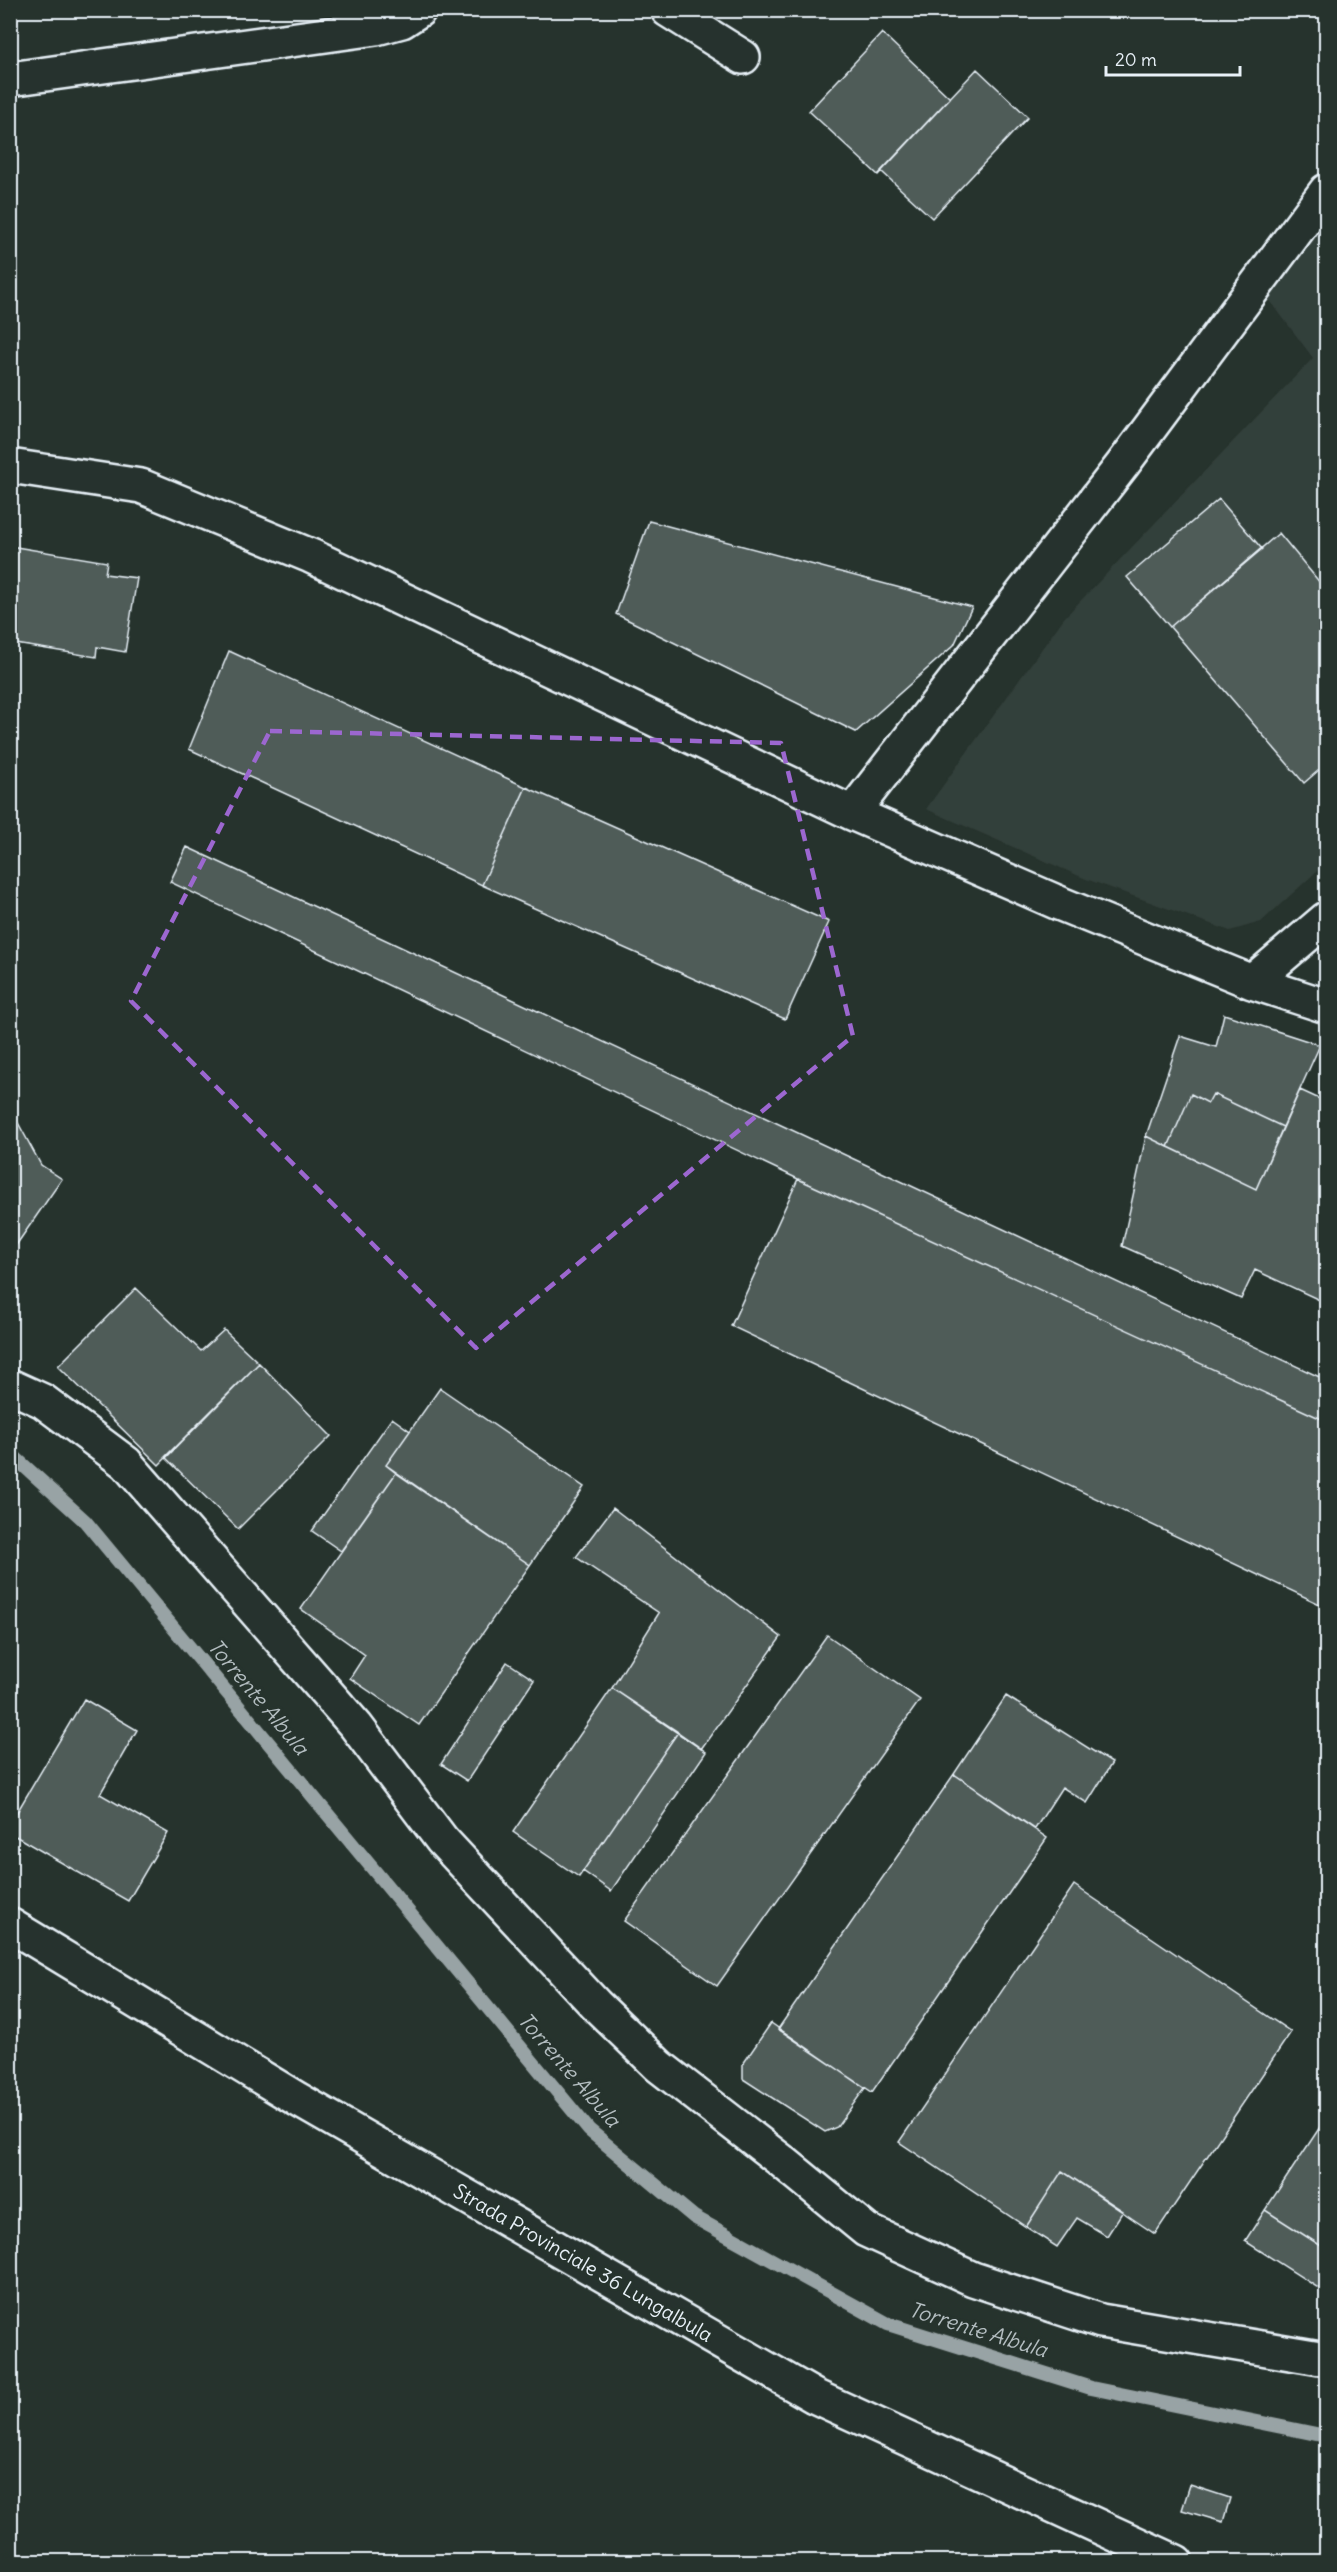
<svg xmlns="http://www.w3.org/2000/svg" width="1337" height="2572" viewBox="0 0 1337 2572" font-family="Delius,sans-serif">
  <style>
    .built { fill: #333f3a }
    .lines { fill: none; stroke-linecap: round; stroke-linejoin: round }
    .stream { stroke: #98a3a5; stroke-width: 14 }
    .building { fill: #505c59; stroke: #e8f1f8; stroke-width: 1.5 }
    .street-casing { stroke: #e8f1f8; stroke-width: 38 }
    .secondary-casing { stroke: #e8f1f8; stroke-width: 38 }
    .street { stroke: #26332d; stroke-width: 33 }
    .secondary { stroke: #26332d; stroke-width: 33 }
    .marked { fill: none; stroke: #9c67d0; stroke-width: 4.5; stroke-dasharray: 12 8; stroke-linejoin: round }
    .labels { text-anchor: middle; stroke-width: 6; stroke-linejoin: round; paint-order: stroke }
    .street-label { font-size: 20px; fill: #e8f1f8; stroke: #26332d }
    .water-label { font-size: 21px; font-style: italic; fill: #b3bdc0; stroke: #26332d }
  </style>
  <rect width="100%" height="100%" fill="#26332d"/>
  <filter id="ink" filterUnits="userSpaceOnUse"><feTurbulence type="fractalNoise" baseFrequency=".0167" numOctaves="2"/><feDisplacementMap in="SourceGraphic" scale="12" xChannelSelector="R" yChannelSelector="G"/><feConvolveMatrix kernelMatrix="1 2 1 2 8 2 1 2 1" color-interpolation-filters="sRGB"/></filter>
  <g filter="url(#ink)">
    <path class="built" d="M1326,220V863L1261,922L1230,931L1086,879L926,809L1064,618L1313,358L1268,298Z"/>
    <g class="lines">
      <path class="stream" d="M10,1453L85,1521L589,2130L694,2217L888,2324L1091,2388L1326,2436"/>
    </g>
    <path class="building" d="M882,33L950,98L878,175L809,111Z
      M977,69L1028,117L932,218L881,171Z
      M1219,499L1262,549L1170,627L1127,577Z
      M649,521L972,607L954,645L856,732L616,614Z
      M1279,533L1326,590V764L1304,783L1170,627Z
      M10,546L107,562L105,574L137,578L125,652L97,647L96,657L10,643Z
      M229,651L526,787L482,885L189,749Z
      M526,787L829,922L785,1019L482,885Z
      M187,847L1326,1380V1421L798,1179L170,882Z
      M1224,1014L1320,1045L1283,1127L1213,1094L1208,1103L1191,1094L1168,1147L1146,1136L1180,1036L1216,1047Z
      M1300,1090L1326,1102V1303L1255,1270L1241,1299L1122,1246L1146,1136L1256,1189Z
      M1191,1094L1208,1103L1213,1094L1283,1127L1256,1189L1168,1147Z
      M10,1108L41,1165L62,1179L10,1254Z
      M798,1179L1326,1421V1607L731,1326Z
      M136,1288L201,1351L224,1330L259,1363L159,1465L58,1366Z
      M259,1363L331,1436L238,1529L165,1457Z
      M440,1388L584,1487L530,1565L386,1465Z
      M392,1418L410,1431L386,1465L396,1473L341,1551L312,1531Z
      M396,1473L530,1565L419,1725L350,1678L365,1655L301,1609Z
      M613,1508L781,1637L701,1749L612,1688L659,1613L576,1557Z
      M827,1635L920,1700L717,1986L624,1921Z
      M507,1662L534,1680L467,1781L441,1764Z
      M612,1688L678,1732L579,1877L513,1832Z
      M1006,1696L1112,1763L1087,1803L1062,1787L1035,1829L954,1774Z
      M84,1699L137,1730L100,1794L168,1833L128,1901L10,1833V1824Z
      M678,1732L706,1752L611,1891L583,1871Z
      M954,1774L1047,1838L872,2092L778,2029Z
      M1074,1885L1291,2032L1155,2234L1062,2171L1026,2227L899,2142Z
      M771,2023L865,2088L837,2127L825,2132L743,2079V2064Z
      M1326,2118V2249L1265,2210Z
      M1062,2171L1123,2211L1107,2236L1077,2218L1057,2247L1026,2227Z
      M1265,2210L1326,2249V2293L1245,2241Z
      M1190,2485L1230,2498L1223,2522L1182,2510Z"/>
    <g class="lines">
      <g class="street-casing">
        <path id="street" d="M668,10L743,57
          M10,79L376,28L402,21L419,10
          M10,466L141,486L311,556L852,813L1061,904L1252,982L1326,1006
          M852,813L1123,464L1326,191
          M1252,982L1326,919
          M10,1386L43,1401L126,1463L356,1726L442,1840L596,2005L659,2066L783,2162L866,2230L973,2279L1101,2321L1326,2359"/>
      </g>
      <g class="secondary-casing">
        <path id="secondary" d="M10,1925L297,2099L814,2396L1176,2562"/>
      </g>
      <use href="#street" class="street"/>
      <use href="#secondary" class="secondary"/>
    </g>
  </g>
  <path class="marked" d="M270,731L781,743L853,1036L476,1348L131,1001Z"/>
  <g class="labels">
    <g class="street-label">
      <text transform="translate(583 2263) rotate(30)" y="7">Strada Provinciale 36 Lungalbula</text>
    </g>
    <g class="water-label">
      <text transform="translate(258 1697) rotate(50)" y="7">Torrente Albula</text>
      <text transform="translate(569 2070) rotate(49)" y="7">Torrente Albula</text>
      <text transform="translate(978 2330) rotate(17)" y="7">Torrente Albula</text>
    </g>
  </g>
  <rect width="1337" height="2572" fill="none" stroke="#26332d" stroke-width="36"/>
  <rect x="18" y="18" width="1301" height="2536" fill="none" stroke="#e8f1f8" stroke-width="2" filter="url(#ink)"/>
  <path d="M1106 66v9h134v-9" fill="none" stroke="#e8f1f8" stroke-width="3"/>
  <text x="1115" y="66" font-size="18" fill="#e8f1f8" stroke="#26332d" stroke-width="4.5" paint-order="stroke">20 m</text>
</svg>
